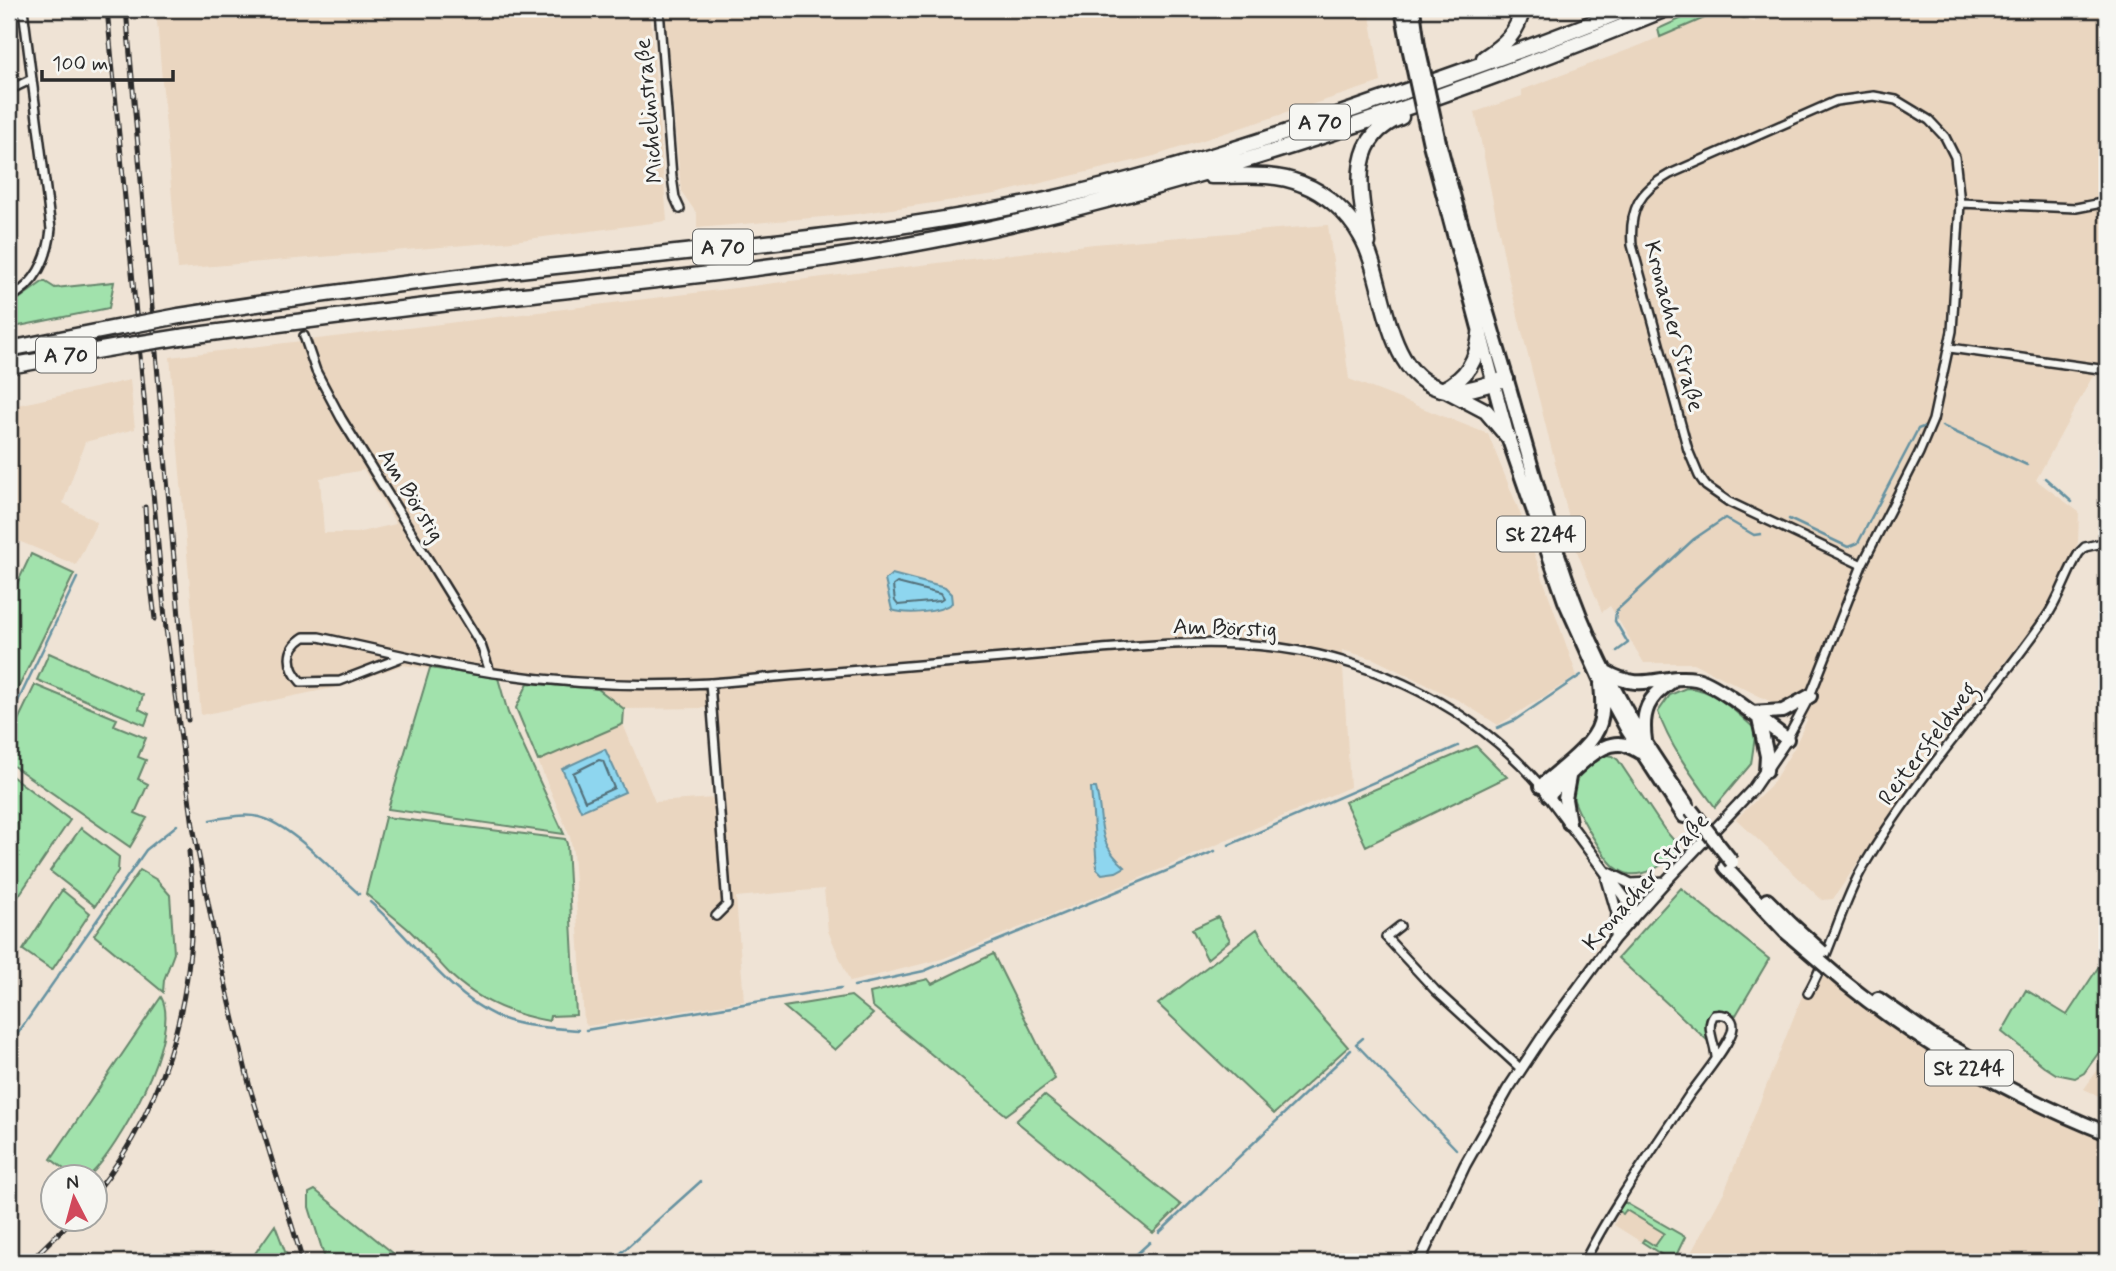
<svg xmlns="http://www.w3.org/2000/svg" width="2116" height="1271" viewBox="0 0 2116 1271" font-family="Mynerve,sans-serif">
  <style>
    .built { fill: #ead6c0; fill-rule: evenodd }
    .green { fill: #a1e2ac; stroke: #66866c; stroke-width: 2 }
    .water { fill: #8ed6ef; stroke: #6692a1; stroke-width: 2 }
    .lines { fill: none; stroke-linecap: round; stroke-linejoin: round }
    .shore { stroke: #536f79; stroke-width: 2 }
    .stream { stroke: #6692a1; stroke-width: 2.5 }
    .minor-casing { stroke: #2b2b2b; stroke-width: 12 }
    .tertiary-casing { stroke: #2b2b2b; stroke-width: 14 }
    .primary-casing { stroke: #2b2b2b; stroke-width: 18 }
    .motorway-casing { stroke: #2b2b2b; stroke-width: 19 }
    .minor { stroke: #f6f6f2; stroke-width: 7 }
    .tertiary { stroke: #f6f6f2; stroke-width: 9 }
    .primary { stroke: #f6f6f2; stroke-width: 12 }
    .motorway { stroke: #f6f6f2; stroke-width: 14 }
    .rail-casing { stroke: #2b2b2b; stroke-width: 5 }
    .rail { stroke: #f6f6f2; stroke-width: 2.5; stroke-dasharray: 8; stroke-linecap: butt }
    .primary-bridge-casing { stroke: #2b2b2b; stroke-width: 18; stroke-linecap: butt }
    .motorway-bridge-casing { stroke: #2b2b2b; stroke-width: 19; stroke-linecap: butt }
    .primary-bridge { stroke: #f6f6f2; stroke-width: 12 }
    .motorway-bridge { stroke: #f6f6f2; stroke-width: 14 }
    .labels { text-anchor: middle; stroke-width: 6; stroke-linejoin: round; paint-order: stroke }
    .shield { fill: #f6f6f2; stroke: #686867; stroke-width: 2 }
    .shield-label { font-size: 21px; font-weight: bold; fill: #2b2b2b }
    .street-label { font-size: 23px; fill: #2b2b2b; stroke: #f6f6f2 }
  </style>
  <rect width="100%" height="100%" fill="#efe3d5"/>
  <filter id="ink" filterUnits="userSpaceOnUse"><feTurbulence type="fractalNoise" baseFrequency=".0143" numOctaves="2"/><feDisplacementMap in="SourceGraphic" scale="14" xChannelSelector="R" yChannelSelector="G"/><feConvolveMatrix kernelMatrix="1 2 1 2 8 2 1 2 1" color-interpolation-filters="sRGB"/></filter>
  <g filter="url(#ink)">
    <path class="built" d="M156,9H650L667,221L513,241L178,269Z
      M664,9H1369L1381,82L1154,156L995,194L857,214L697,228V214L681,191Z
      M1781,9H2107V350L2036,480L2079,512L2078,543L2044,612L1929,759L1833,899L1822,900L1736,819L1770,787L1794,748L1807,720L1693,663H1644L1610,606L1602,612L1578,554L1508,276L1475,112L1522,96V90L1641,45L1723,10L1754,22Z
      M1328,225L1349,379L1488,434L1520,513L1577,676L1498,725L1460,701L1374,659L1342,650L1350,787L1124,885L942,959L850,982L828,931L824,889L736,897L744,1001L588,1026L584,1022L573,852L570,837L538,761L623,724L655,802L714,798L707,708L624,709L598,689L528,683L403,665L338,687L201,715L170,357L1094,244ZM364,470L396,524L356,533H324L320,478Z
      M130,380L135,429L85,442L63,503L97,522L76,565L9,537V407Z
      M1820,951L1929,1039L2025,1092L2107,1128V1262H1686L1725,1190Z
      M2107,1057V1100L2084,1089Z
      M1624,1202L1685,1237L1673,1262L1614,1225Z"/>
    <path class="green" d="M1702,9H1763L1744,18L1723,10L1660,37L1658,29Z
      M44,281L55,288L114,282L109,308L9,328V306Z
      M31,554L74,574L9,707V601Z
      M49,653L143,695L139,709L149,714L145,725L37,680Z
      M430,668L498,678L508,713L564,834L388,809Z
      M528,683L598,689L624,709L623,724L538,761L516,708Z
      M35,685L117,719L114,725L146,738L138,757L146,760L138,779L148,784L135,813L147,818L130,847L9,763V739Z
      M1686,688C1714,688 1736,712 1756,730L1751,764L1715,807C1693,777 1670,747 1658,712L1670,695Z
      M1476,746L1507,777L1366,846L1345,802Z
      M1606,755L1613,756L1618,760L1664,829L1683,851C1667,861 1649,877 1629,874C1624,873 1619,870 1615,867C1604,858 1569,802 1572,788C1574,773 1592,760 1606,755Z
      M9,774L70,820L9,910Z
      M385,817L565,839L567,844L576,1015L550,1016L549,1021C514,1015 479,1001 452,976C437,961 424,944 408,929C394,917 380,906 366,894Z
      M81,828L119,857L118,871L95,906L50,871Z
      M140,870L157,880L170,895L174,953L164,980L163,992L94,935Z
      M1681,888L1769,959L1736,1015L1719,1009C1701,1015 1705,1027 1709,1042L1618,958Z
      M62,890L90,913L52,970L23,950Z
      M1218,917L1230,940L1207,959L1192,929Z
      M1257,929L1280,969L1292,983L1348,1047L1274,1114L1158,1004Z
      M993,954L1055,1079L1006,1115L872,1006L870,993L928,979L932,984Z
      M2107,954V1041L2084,1073L2075,1078L2056,1074L2045,1067L2002,1032L2026,990L2067,1015Z
      M851,996L873,1014L835,1050L784,1007Z
      M161,997C183,1034 118,1150 89,1176H73L51,1159Z
      M1044,1095L1181,1205L1153,1233L1016,1121Z
      M315,1190L404,1262H326L309,1207V1193Z
      M1624,1202L1685,1237L1673,1262L1642,1242L1644,1239L1655,1246L1664,1233L1626,1210L1623,1214L1618,1211Z
      M275,1225L289,1262H249Z"/>
    <path class="water" d="M892,574L945,588L951,594L952,603C939,613 907,615 892,610L885,580Z
      M605,749L625,792L581,811L562,769Z
      M1091,788H1096C1105,823 1094,840 1125,867L1116,872L1102,874L1097,869Z"/>
    <g class="lines">
      <path class="shore" d="M897,583L940,594L943,599L940,601L898,605L895,601L893,586Z
        M599,760L603,761L614,788L585,801L573,773Z"/>
      <path class="stream" d="M1942,426L2027,465
        M2045,478L2072,502
        M1789,519L1848,547L1858,543L1918,429L1923,427
        M1617,651L1628,643L1615,621L1616,611L1694,539L1725,518L1754,535L1761,534
        M9,720L77,578
        M1497,728L1515,720L1581,675
        M210,820C225,818 243,813 259,817C290,824 334,872 359,894
        M1229,845L1458,746
        M370,902C413,939 445,992 498,1017C522,1027 552,1028 578,1030
        M854,986L924,971L1215,851
        M586,1030L841,988
        M1363,1038L1356,1044L1456,1149
        M9,1046L146,850L177,825
        M1159,1233L1351,1050
        M611,1262L700,1182
        M1128,1262L1150,1242"/>
      <g class="minor-casing">
        <path id="minor" d="M659,9L672,177L675,198L680,209
          M9,90L32,79
          M1960,203L2076,208L2107,202
          M9,298C36,285 48,258 51,229L23,9
          M304,336L316,371L341,418L481,645L490,672
          M1950,348L2107,370
          M304,637H319L405,656L340,681L301,682C287,667 285,649 304,637Z
          M405,656C504,679 609,689 711,683C741,681 770,677 800,675C879,668 958,661 1037,655C1103,649 1171,641 1238,644C1353,649 1465,698 1541,786
          M710,683L727,905L716,916
          M1787,739L1810,696L1862,565L1919,453L1933,420L1952,331L1960,203L1955,157L1945,137L1929,120L1896,100L1874,96L1836,101L1670,174C1639,191 1629,210 1632,245L1688,450L1699,476L1706,486L1729,502L1862,565
          M1400,926L1386,937L1435,990L1521,1069
          M1808,993C1831,953 1840,907 1863,867C1915,778 1986,703 2045,619C2060,599 2066,574 2079,553L2085,547L2107,542
          M1584,1262C1614,1203 1653,1150 1690,1094C1702,1078 1726,1049 1732,1032C1736,1018 1726,1013 1714,1015C1705,1027 1715,1043 1716,1057"/>
      </g>
      <g class="tertiary-casing">
        <path id="tertiary" d="M1545,791L1636,913
          M1609,873L1631,884L1665,882
          M1607,879L1617,913L1615,937
          M1419,1262L1465,1165L1508,1089L1543,1036L1614,939L1665,882L1752,790L1787,739"/>
      </g>
      <g class="primary-casing">
        <path id="primary" d="M1402,9L1409,47
          M1413,9L1418,46
          M1439,142C1459,221 1483,299 1506,377C1527,450 1546,523 1572,595C1599,669 1640,740 1686,804
          M1430,144L1508,437L1565,601L1601,681L1627,729L1684,816
          M1606,672C1644,694 1661,673 1696,679C1717,683 1767,725 1787,739
          M1751,713L1783,711L1810,696
          M1759,719L1767,756L1766,771
          M1645,740C1641,712 1648,697 1671,682
          M1569,777L1565,799L1569,823
          M1541,786C1559,770 1594,746 1600,723C1604,710 1602,697 1601,684
          M1549,795C1565,780 1595,743 1619,744C1627,744 1633,748 1640,752
          M1725,867L1786,932
          M1767,900L1791,924
          M1843,981C1923,1046 2011,1095 2107,1133
          M1878,999L1930,1035L1999,1074"/>
      </g>
      <g class="motorway-casing">
        <path id="motorway" d="M1484,58C1504,45 1518,33 1522,9
          M1211,176C1241,176 1274,172 1302,184C1326,193 1348,213 1361,236C1388,282 1382,387 1454,391C1471,391 1490,383 1506,379
          M1368,243C1361,196 1345,138 1401,117
          M179,316C317,294 455,276 594,262C745,245 897,232 1046,200C1163,174 1276,137 1389,97C1469,69 1549,41 1627,9
          M180,337C294,322 409,307 523,295C686,277 850,261 1010,224C1234,172 1453,96 1666,9
          M9,349L121,327
          M9,366L124,346
          M1444,389C1467,377 1477,360 1480,334
          M1448,391L1486,411L1508,437"/>
      </g>
      <use href="#minor" class="minor"/>
      <use href="#tertiary" class="tertiary"/>
      <use href="#primary" class="primary"/>
      <use href="#motorway" class="motorway"/>
      <g class="rail-casing">
        <path id="rail" d="M107,9L166,629L193,826L217,948L250,1088L303,1262
          M126,9L188,720
          M145,507L148,561L155,619
          M94,1195C172,1098 202,973 189,851
          M29,1262L74,1218"/>
      </g>
      <use href="#rail" class="rail"/>
      <g class="primary-bridge-casing">
        <path id="primary-bridge" d="M1418,46L1439,142
          M1409,47L1430,144
          M1691,810L1732,862
          M1791,924L1822,952
          M1786,932L1843,981"/>
      </g>
      <g class="motorway-bridge-casing">
        <path id="motorway-bridge" d="M121,327L179,316
          M124,346L180,337"/>
      </g>
      <use href="#primary-bridge" class="primary-bridge"/>
      <use href="#motorway-bridge" class="motorway-bridge"/>
    </g>
  </g>
  <g class="labels">
    <g class="shield">
      <rect x="1290" y="104.5" width="60" height="35" rx="5"/>
      <rect x="693" y="229.5" width="60" height="35" rx="5"/>
      <rect x="36" y="337.5" width="60" height="35" rx="5"/>
      <rect x="1497" y="516.5" width="88" height="35" rx="5"/>
      <rect x="1925" y="1050.5" width="88" height="35" rx="5"/>
    </g>
    <g class="shield-label">
      <text x="1320" y="129">A 70</text>
      <text x="723" y="254">A 70</text>
      <text x="66" y="362">A 70</text>
      <text x="1541" y="541">St 2244</text>
      <text x="1969" y="1075">St 2244</text>
    </g>
    <g class="street-label">
      <text transform="translate(648 111) rotate(-95)" y="8">Michelinstraße</text>
      <text transform="translate(1675 326) rotate(75)" y="8">Kronacher Straße</text>
      <text transform="translate(412 495) rotate(58)" y="8">Am Börstig</text>
      <text transform="translate(1225 627) rotate(2)" y="8">Am Börstig</text>
      <text transform="translate(1927 743) rotate(-53)" y="8">Reitersfeldweg</text>
      <text transform="translate(1645 881) rotate(-48)" y="8">Kronacher Straße</text>
    </g>
  </g>
  <rect width="2116" height="1271" fill="none" stroke="#f6f6f2" stroke-width="35"/>
  <rect x="18" y="18" width="2081" height="1236" fill="none" stroke="#2b2b2b" stroke-width="2.5" filter="url(#ink)"/>
  <g transform="translate(74 1198) rotate(354)"><circle r="33" fill="#f6f6f2" stroke="#a5a5a2" stroke-width="2"/>
  <path d="M0-5L12 26L0 18L-12 26Z" fill="#d1495b"/>
  <text y="-10" font-size="19" font-weight="bold" text-anchor="middle" fill="#2b2b2b">N</text>
  </g>
  <path d="M42 70v10h131v-10" fill="none" stroke="#2b2b2b" stroke-width="3.5"/>
  <text x="52" y="70" font-size="21" fill="#2b2b2b" stroke="#f6f6f2" stroke-width="5" paint-order="stroke">100 m</text>
</svg>
